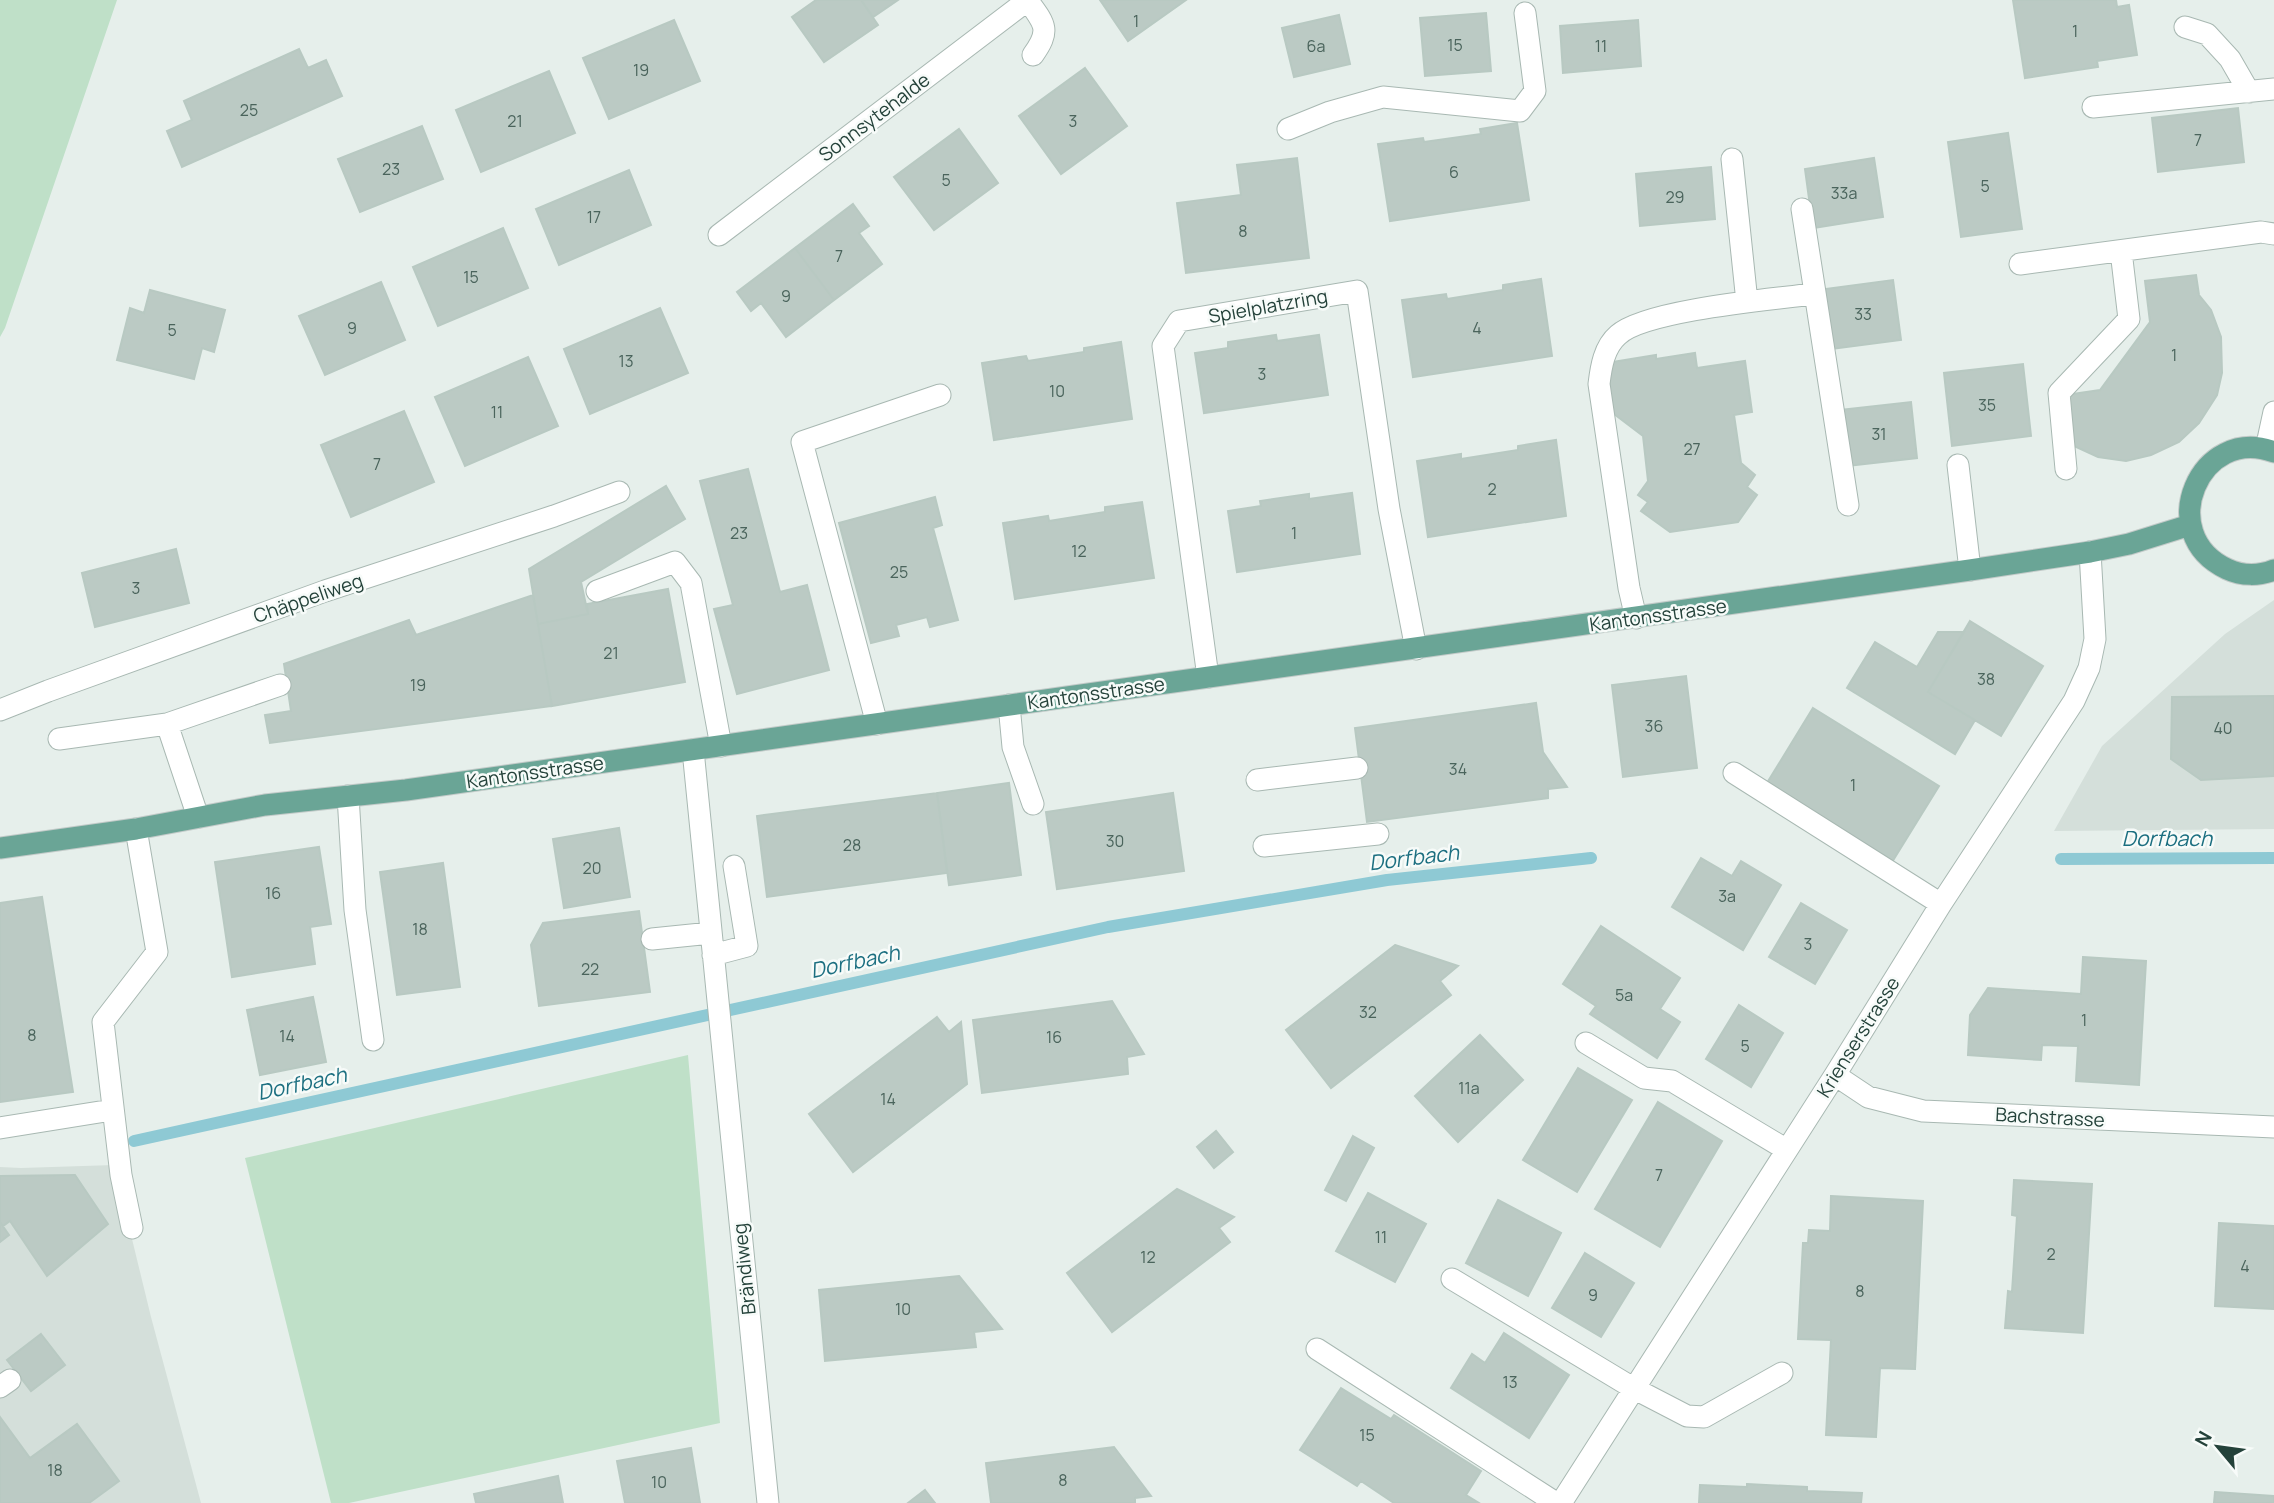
<svg xmlns="http://www.w3.org/2000/svg" width="2274" height="1503" viewBox="0 0 2274 1503" font-family="Manrope,sans-serif">
  <style>
    .built { fill: #d4dfda }
    .green { fill: #bfe0c8 }
    .lines { fill: none; stroke-linecap: round; stroke-linejoin: round }
    .stream { stroke: #8ec9d4; stroke-width: 12 }
    .building { fill: #bbcac4; stroke: #b8c9c2; stroke-width: 2 }
    .minor-casing { stroke: #a8b8b2; stroke-width: 23 }
    .major-casing { stroke: #c2cac8; stroke-width: 23 }
    .minor { stroke: #fff; stroke-width: 21 }
    .major { stroke: #6aa596; stroke-width: 21 }
    .labels { text-anchor: middle; stroke-width: 5; stroke-linejoin: round; paint-order: stroke }
    .number-label { font-size: 16px; fill: #4a645c }
    .street-label { font-size: 19px; fill: #24423a; stroke: #f7fbf9 }
    .water-label { font-size: 21px; font-style: italic; fill: #1c6f80; stroke: #f7fbf9 }
  </style>
  <rect width="100%" height="100%" fill="#e6efeb"/>
  <path class="built" d="M2274,600V829L2054,831L2102,746L2225,634Z
    M114,1165L151,1317L201,1503H0V1167L21,1168Z"/>
  <path class="green" d="M0,0H117L5,328L0,337Z
    M688,1055L720,1423L349,1503H331L245,1158Z"/>
  <g class="lines">
    <path class="stream" d="M2061,859L2274,858
      M134,1141L1108,927L1387,880L1591,858"/>
  </g>
  <path class="building" d="M816,0H861L878,25L824,62L792,17Z
    M861,0H898L873,17Z
    M1100,0H1186L1128,41Z
    M2013,0H2116L2117,7L2129,5L2137,55L2097,61L2098,67L2025,78Z
    M1486,13L1491,71L1425,76L1420,18Z
    M1339,15L1350,64L1294,77L1282,28Z
    M674,20L700,81L609,119L583,58Z
    M1638,20L1641,66L1563,73L1560,26Z
    M299,49L308,68L326,60L342,96L182,167L167,131L192,120L184,101Z
    M1085,68L1127,126L1061,174L1019,116Z
    M549,71L575,133L481,172L456,110Z
    M2238,108L2244,162L2158,172L2152,118Z
    M1517,123L1529,200L1390,221L1378,144L1423,138L1424,142L1481,134L1480,129Z
    M422,126L443,179L360,212L338,159Z
    M959,129L998,183L934,230L894,177Z
    M2008,133L2022,229L1961,237L1948,142Z
    M1297,158L1309,258L1186,273L1177,203L1241,195L1237,165Z
    M1874,158L1883,217L1813,228L1805,169Z
    M1711,167L1715,219L1640,226L1636,174Z
    M629,170L651,225L559,265L536,209Z
    M853,204L869,226L859,233L882,264L834,300L795,248Z
    M503,228L528,288L438,326L413,267Z
    M795,248L834,300L786,337L761,303L751,311L737,292Z
    M2196,275L2199,295L2211,310L2221,337L2222,373L2217,395L2199,423L2179,442L2151,455L2126,461L2098,457L2072,445L2065,395L2100,390L2150,322L2145,281Z
    M1541,279L1552,356L1413,377L1402,300L1446,294L1447,299L1503,290V285Z
    M1893,280L1901,340L1832,349L1825,289Z
    M381,282L405,340L325,375L299,316Z
    M150,290L225,310L214,352L202,348L194,379L117,360L130,308L144,313Z
    M660,308L688,373L590,414L564,349Z
    M1276,335L1277,341L1319,335L1328,395L1204,413L1195,353L1228,348V342Z
    M1121,342L1132,419L994,440L982,363L1026,356L1028,361L1084,352V348Z
    M1695,353L1697,368L1745,361L1752,412L1734,415L1741,463L1755,475L1747,487L1757,495L1738,522L1670,532L1641,511L1648,502L1638,495L1648,481L1643,436L1614,414L1606,363L1656,355V359Z
    M528,357L558,426L465,466L435,397Z
    M2023,364L2031,436L1952,446L1944,373Z
    M1911,402L1917,458L1848,466L1841,410Z
    M404,411L434,482L351,517L321,445Z
    M1556,440L1566,516L1428,537L1417,461L1461,454V459L1518,450V446Z
    M748,469L780,592L807,585L829,670L737,694L714,609L733,605L700,481Z
    M666,486L685,519L581,582L588,614L538,624L529,569Z
    M1352,493L1360,554L1237,572L1228,511L1261,506L1260,501L1309,494V499Z
    M935,497L942,525L933,528L958,620L930,627L927,617L896,625L899,636L871,643L839,523Z
    M1142,502L1154,578L1015,599L1003,523L1048,516L1049,521L1105,512V507Z
    M176,549L189,603L95,627L82,573Z
    M668,589L685,682L552,706L538,624L588,614L587,604Z
    M533,595L552,706L270,743L265,715L291,711L284,664L409,620L416,635Z
    M1970,621L2043,666L2001,736L1928,692Z
    M1938,632H1964L1928,692L1975,720L1955,754L1847,688L1875,642L1917,667Z
    M1686,676L1697,768L1623,777L1612,685Z
    M2274,696V776L2201,780L2171,759L2172,697Z
    M1536,703L1543,752L1567,787L1548,789V798L1367,822L1355,728Z
    M1813,708L1939,786L1892,862L1767,783Z
    M1009,783L1021,875L949,885L937,793Z
    M937,793L947,873L767,897L757,816Z
    M1173,793L1184,871L1057,889L1046,812Z
    M619,828L630,897L564,908L553,839Z
    M319,847L331,924L310,927L315,964L232,977L215,862Z
    M1701,858L1732,876L1741,861L1781,885L1743,950L1672,907Z
    M443,863L460,987L397,995L380,872Z
    M42,897L73,1092L0,1102V903Z
    M1801,903L1847,930L1815,984L1769,957Z
    M639,911L650,992L539,1006L531,945L543,923Z
    M1601,926L1680,978L1660,1009L1680,1022L1657,1058L1590,1014L1596,1006L1563,984Z
    M1395,945L1458,966L1440,981L1451,995L1331,1088L1286,1030Z
    M2083,957L2146,961L2139,1085L2076,1081L2078,1046L2042,1045L2041,1060L1968,1055L1970,1015L1988,988L2081,994Z
    M313,997L326,1062L260,1075L247,1010Z
    M1112,1001L1144,1054L1127,1057L1128,1074L982,1093L973,1020Z
    M1739,1005L1783,1033L1751,1087L1706,1059Z
    M937,1017L949,1032L961,1022L967,1084L853,1172L809,1114Z
    M1480,1035L1523,1080L1458,1142L1415,1096Z
    M1578,1068L1632,1100L1577,1192L1523,1160Z
    M1658,1102L1722,1141L1660,1247L1595,1209Z
    M1216,1131L1233,1152L1214,1168L1197,1147Z
    M1353,1136L1374,1148L1346,1201L1325,1190Z
    M75,1175L108,1224L47,1276L10,1221L3,1226L0,1222V1176Z
    M2014,1180L2092,1184L2083,1333L2005,1328L2008,1291L2012,1292L2017,1216L2012,1215Z
    M1177,1189L1234,1217L1219,1228L1230,1242L1112,1332L1067,1273Z
    M1368,1193L1426,1224L1395,1282L1336,1251Z
    M1831,1196L1923,1201L1915,1369L1880,1368L1876,1437L1826,1435L1831,1340L1798,1339L1803,1243H1808L1809,1230L1830,1231Z
    M1498,1200L1561,1233L1528,1296L1466,1263Z
    M0,1222L9,1235L0,1242Z
    M2219,1223L2274,1226V1309L2215,1306Z
    M1585,1253L1634,1283L1601,1337L1552,1308Z
    M959,1276L1002,1329L974,1332L976,1347L825,1361L819,1290Z
    M1504,1333L1569,1375L1529,1438L1451,1388L1472,1354L1485,1363Z
    M41,1334L65,1365L31,1391L7,1360Z
    M1341,1388L1391,1419L1394,1415L1481,1471L1466,1495L1479,1503H1394L1361,1481L1357,1486L1300,1450Z
    M0,1417L30,1458L77,1424L119,1481L89,1503H0Z
    M1114,1447L1151,1496L1135,1498V1503H991L986,1463Z
    M691,1448L700,1503H625L617,1461Z
    M558,1476L563,1503H476L474,1494Z
    M1747,1484L1807,1487V1491L1862,1493L1861,1503H1699L1700,1485L1747,1487Z
    M925,1490L935,1503H908Z
    M2215,1492L2274,1496V1503H2214Z"/>
  <g class="lines">
    <g class="minor-casing">
      <path id="minor" d="M1028,1C1045,24 1051,30 1033,55
        M2185,27L2207,34L2230,59L2249,92
        M2093,107L2274,89
        M1288,129L1330,112L1383,97L1520,111L1535,91L1525,13
        M1732,159L1747,302
        M1802,209L1848,505
        M719,235L1028,0
        M2020,264L2261,232L2274,234
        M2266,449L2274,412
        M1958,465L1970,570
        M2066,469L2059,393L2129,319L2121,251
        M597,591L675,562L691,583L721,746
        M1636,618L1629,588L1599,384C1601,367 1604,347 1618,335C1645,310 1774,299 1814,294
        M1208,677L1163,346L1179,321L1357,291L1389,509L1416,649
        M1009,705L1013,747L1033,804
        M0,710L48,691L325,591L554,516L619,492
        M167,724L198,817
        M877,724L802,442L940,395
        M59,739L167,724L280,685
        M693,750L768,1503
        M1734,773L1941,904
        M1257,780L1357,768
        M348,796L355,910L373,1040
        M1264,846L1378,834
        M652,939L711,933
        M713,955L747,946L734,866
        M1586,1043L1644,1078L1672,1081L1787,1150
        M1835,1075L1868,1097L1923,1111L2274,1127
        M0,1128L112,1110
        M132,1228L121,1175L103,1022L157,952L136,829
        M1452,1279L1633,1388L1687,1416L1704,1417L1782,1373
        M1317,1349L1556,1503
        M0,1387L10,1380
        M1561,1503L1835,1075L1941,904L2074,701L2089,668L2095,639L2090,552"/>
    </g>
    <g class="major-casing">
      <path id="major" d="M2274,452C2200,424 2153,534 2227,569C2242,576 2259,576 2274,570
        M0,848L136,829L265,805L406,790L1970,570L2090,552L2129,544L2190,525"/>
    </g>
    <use href="#minor" class="minor"/>
    <use href="#major" class="major"/>
  </g>
  <g class="labels">
    <g class="number-label">
      <text x="1136" y="27">1</text>
      <text x="2075" y="37">1</text>
      <text x="1455" y="51">15</text>
      <text x="1316" y="52">6a</text>
      <text x="1601" y="52">11</text>
      <text x="641" y="76">19</text>
      <text x="249" y="116">25</text>
      <text x="515" y="127">21</text>
      <text x="1073" y="127">3</text>
      <text x="2198" y="146">7</text>
      <text x="391" y="175">23</text>
      <text x="1454" y="178">6</text>
      <text x="946" y="186">5</text>
      <text x="1985" y="192">5</text>
      <text x="1844" y="199">33a</text>
      <text x="1675" y="203">29</text>
      <text x="594" y="223">17</text>
      <text x="1243" y="237">8</text>
      <text x="839" y="262">7</text>
      <text x="471" y="283">15</text>
      <text x="786" y="302">9</text>
      <text x="1863" y="320">33</text>
      <text x="352" y="334">9</text>
      <text x="1477" y="334">4</text>
      <text x="172" y="336">5</text>
      <text x="2174" y="361">1</text>
      <text x="626" y="367">13</text>
      <text x="1262" y="380">3</text>
      <text x="1057" y="397">10</text>
      <text x="1987" y="411">35</text>
      <text x="497" y="418">11</text>
      <text x="1879" y="440">31</text>
      <text x="1692" y="455">27</text>
      <text x="377" y="470">7</text>
      <text x="1492" y="495">2</text>
      <text x="739" y="539">23</text>
      <text x="1294" y="539">1</text>
      <text x="1079" y="557">12</text>
      <text x="899" y="578">25</text>
      <text x="136" y="594">3</text>
      <text x="611" y="659">21</text>
      <text x="1986" y="685">38</text>
      <text x="418" y="691">19</text>
      <text x="1654" y="732">36</text>
      <text x="2223" y="734">40</text>
      <text x="1458" y="775">34</text>
      <text x="1853" y="791">1</text>
      <text x="1115" y="847">30</text>
      <text x="852" y="851">28</text>
      <text x="592" y="874">20</text>
      <text x="273" y="899">16</text>
      <text x="1727" y="902">3a</text>
      <text x="420" y="935">18</text>
      <text x="1808" y="950">3</text>
      <text x="590" y="975">22</text>
      <text x="1624" y="1001">5a</text>
      <text x="1368" y="1018">32</text>
      <text x="2084" y="1026">1</text>
      <text x="32" y="1041">8</text>
      <text x="287" y="1042">14</text>
      <text x="1054" y="1043">16</text>
      <text x="1745" y="1052">5</text>
      <text x="1469" y="1094">11a</text>
      <text x="888" y="1105">14</text>
      <text x="1659" y="1181">7</text>
      <text x="1381" y="1243">11</text>
      <text x="2051" y="1260">2</text>
      <text x="1148" y="1263">12</text>
      <text x="2245" y="1272">4</text>
      <text x="1860" y="1297">8</text>
      <text x="1593" y="1301">9</text>
      <text x="903" y="1315">10</text>
      <text x="1510" y="1388">13</text>
      <text x="1367" y="1441">15</text>
      <text x="55" y="1476">18</text>
      <text x="1063" y="1486">8</text>
      <text x="659" y="1488">10</text>
    </g>
    <g class="street-label">
      <text transform="translate(874 117) rotate(-37)" y="7">Sonnsytehalde</text>
      <text transform="translate(1268 306) rotate(-10)" y="7">Spielplatzring</text>
      <text transform="translate(308 598) rotate(-19)" y="7">Chäppeliweg</text>
      <text transform="translate(1658 615) rotate(-8)" y="7">Kantonsstrasse</text>
      <text transform="translate(1096 693) rotate(-8)" y="7">Kantonsstrasse</text>
      <text transform="translate(535 772) rotate(-8)" y="7">Kantonsstrasse</text>
      <text transform="translate(1858 1037) rotate(-58)" y="7">Krienserstrasse</text>
      <text transform="translate(2050 1117) rotate(3)" y="7">Bachstrasse</text>
      <text transform="translate(744 1269) rotate(-96)" y="7">Brändiweg</text>
    </g>
    <g class="water-label">
      <text x="2167" y="846">Dorfbach</text>
      <text transform="translate(1414 858) rotate(-7)" y="7">Dorfbach</text>
      <text transform="translate(855 962) rotate(-12)" y="7">Dorfbach</text>
      <text transform="translate(302 1084) rotate(-12)" y="7">Dorfbach</text>
    </g>
  </g>
  <g transform="translate(2218 1447) rotate(299)" stroke="#f7fbf9" stroke-width="5" paint-order="stroke">
  <path d="M0-5L12 26L0 18L-12 26Z" fill="#24423a"/>
  <text y="-10" font-size="19" font-weight="bold" text-anchor="middle" fill="#24423a">N</text>
  </g>
</svg>
